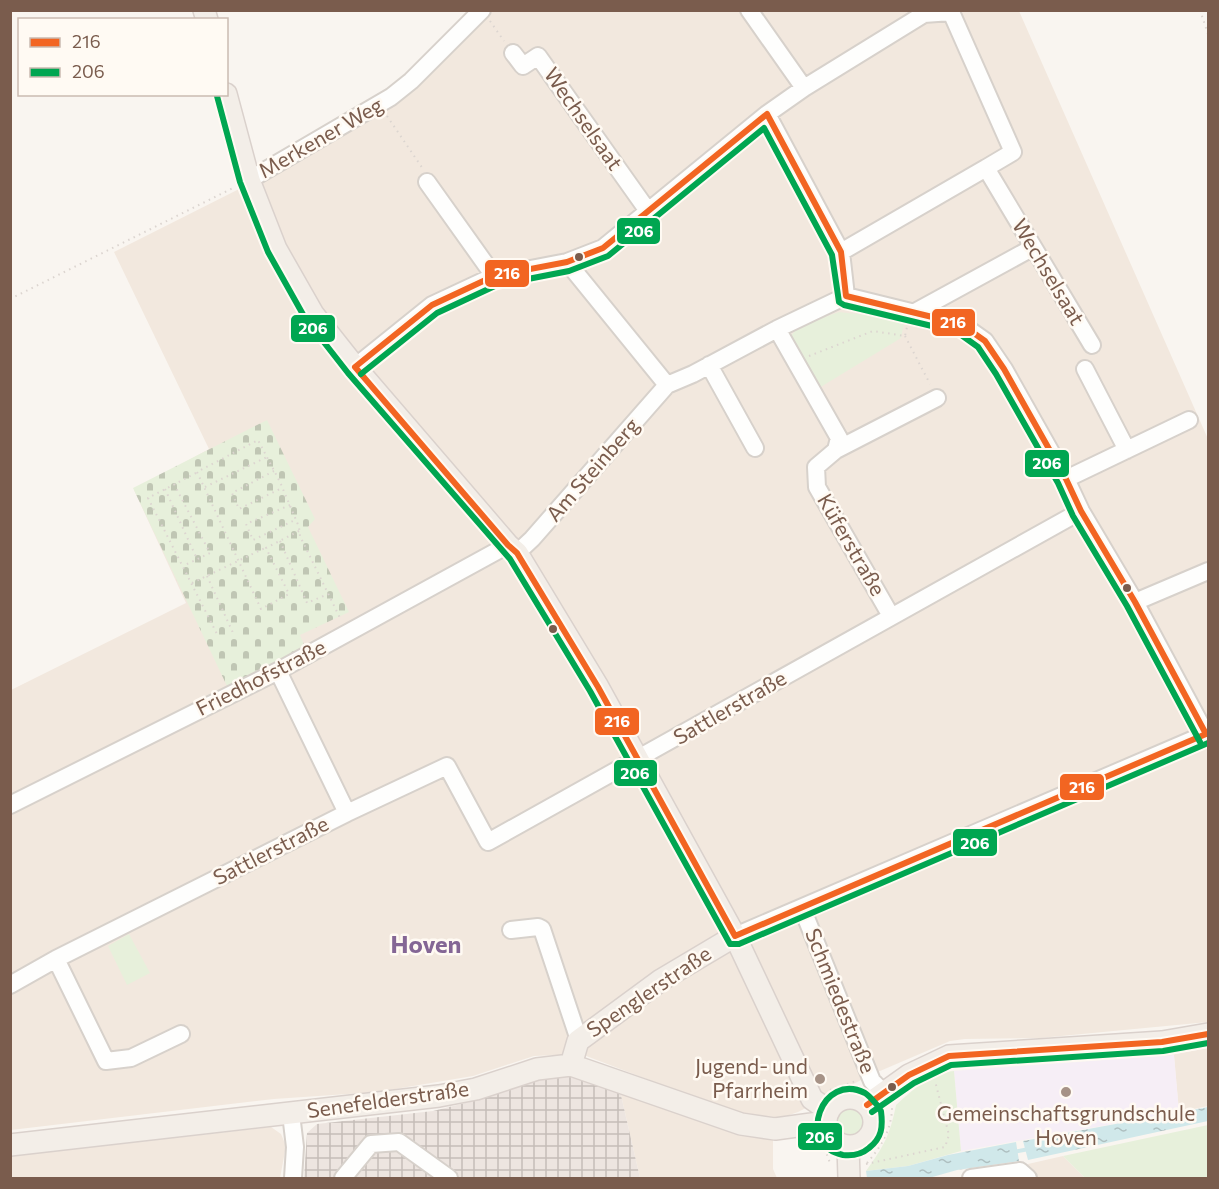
<svg xmlns="http://www.w3.org/2000/svg" width="1219" height="1189" viewBox="0 0 1219 1189" font-family="Commissioner,sans-serif">
  <style>
    .residential { fill: #f2e8de }
    .industrial { fill: url(#industrial-grid) }
    .education { fill: #f6eef6 }
    .green { fill: #e7f0db }
    .cemetery { fill: url(#cemetery-stones) }
    .water { fill: url(#water-ripples) }
    .lines { fill: none; stroke-linecap: round; stroke-linejoin: round }
    .stream { stroke: #d0e8ea; stroke-width: 4 }
    .minor-casing { stroke: #d7d1cb; stroke-width: 20 }
    .major-casing { stroke: #dad1cc; stroke-width: 24 }
    .path { stroke: #dcd5d0; stroke-width: 2; stroke-dasharray: 1.5 4.5; stroke-linecap: butt }
    .minor { stroke: #fefefd; stroke-width: 16 }
    .major { stroke: #f3eee8; stroke-width: 21 }
    .bus-1-casing { stroke: #fffaf3; stroke-width: 10 }
    .bus-2-casing { stroke: #fffaf3; stroke-width: 10 }
    .bus-1 { stroke: #f26522; stroke-width: 6 }
    .bus-2 { stroke: #00a651; stroke-width: 6 }
    .bus-dot { fill: #7a5c4d; stroke: #fffaf3; stroke-width: 2 }
    .poi-dot { fill: #a69286; stroke: #fffaf3; stroke-width: 2 }
    .labels { text-anchor: middle; stroke-width: 5; stroke-linejoin: round; paint-order: stroke }
    .street-label { font-size: 21px; fill: #7a5c4d; stroke: #fffaf3 }
    .poi-label { font-size: 21px; fill: #7a5c4d; stroke: #fffaf3; text-anchor: end }
    .quarter-label { font-size: 24px; font-weight: bold; fill: #846695; stroke: #fffaf3 }
    .line-badge { stroke: #fffaf3; stroke-width: 2 }
    .badge-label { font-size: 16px; text-anchor: middle; font-weight: bold; fill: #fff }
  </style>
  <defs>
    <pattern id="industrial-grid" width="8" height="8" patternUnits="userSpaceOnUse" patternTransform="scale(1.5)"><rect width="8" height="8" fill="#ede5e0"/><path d="M0 4h8M4 0v8" fill="none" stroke="#c5bdb8"/></pattern>
    <pattern id="cemetery-stones" width="16" height="16" patternUnits="userSpaceOnUse" patternTransform="scale(1.5)"><rect width="16" height="16" fill="#e7f0db"/><path d="M2 7V4a2 2 0 0 1 4 0v3zM10 15v-3a2 2 0 0 1 4 0v3z" fill="#c0c6b4"/></pattern>
    <pattern id="water-ripples" width="26" height="14" patternUnits="userSpaceOnUse" patternTransform="scale(1.5)"><rect width="26" height="14" fill="#d0e8ea"/><path d="M2 4q2-2 4 0t4 0M15 11q2-2 4 0t4 0" fill="none" stroke="#aebfc0"/></pattern>
  </defs>
  <rect width="100%" height="100%" fill="#f9f5f0"/>
  <path class="residential" d="M487,11H1019L1208,439V1022L1040,1038L965,1039L950,1041L873,1074L798,1112L772,1121L741,1115L581,1054L534,1056L473,1076L377,1092L274,1099L11,1130V690L186,603L134,490L209,449L114,252L267,175L394,99Z
    M1208,1048V1106L1179,1112L1174,1056H1165Z
    M620,1091L773,1137V1169L777,1178H640Z
    M271,1127L281,1134L286,1146L280,1178H11V1156Z
    M1063,1156L1085,1178H995L1018,1175L1028,1164Z"/>
  <path class="industrial" d="M566,1074L620,1091L640,1178H304L307,1133L317,1124L433,1111L481,1099L539,1077Z"/>
  <path class="education" d="M1174,1055L1179,1112L961,1151L954,1071Z"/>
  <path class="green" d="M839,312L866,315L904,323L901,338L819,388L789,338L799,326Z
    M129,934L150,973L127,985L108,946Z
    M954,1071L961,1151L908,1166L866,1171C884,1146 890,1135 896,1105C913,1090 930,1073 954,1071Z
    M837 1122a13 13 0 1 1 26 0a13 13 0 1 1-26 0Z
    M1208,1125V1178H1085L1063,1156Z"/>
  <path class="cemetery" d="M267,420L315,519L308,527L349,612L300,635L305,647L227,686L133,488Z"/>
  <path class="water" d="M1208,1107V1121L1028,1160L1023,1141Z
    M1016,1142L1019,1161L957,1170L929,1178H867L866,1171L908,1166L948,1155Z"/>
  <g class="lines">
    <path class="stream" d="M1013,1152L1029,1149"/>
    <g class="minor-casing">
      <path id="minor" d="M749,10L804,88
        M513,53L523,66L538,56L648,211
        M767,114L841,252L846,296
        M249,180L391,97L411,81L482,10
        M427,182L494,276
        M841,252L986,168L1092,345
        M567,262L667,385
        M915,312L1032,248
        M777,329L839,438L836,450
        M709,365L755,448
        M355,367L432,305L494,276L567,262L603,248L767,114L804,88L924,14L951,12L1013,152L986,168
        M1085,369L1127,450
        M1066,479L1189,420
        M517,553L532,539L667,385L693,374L777,329L846,296L911,312H915L961,324L985,341L1004,369L1066,479L1081,511L1135,602L1208,738
        M1135,602L1208,571
        M891,616L817,487L816,467L836,450L937,398
        M278,671L347,813
        M10,805L278,671L508,545
        M802,908L872,1081L883,1092
        M511,930L538,927L542,929L579,1040
        M735,936L1208,733
        M56,959L106,1061L131,1058L181,1034
        M10,985L56,959L347,813L447,766L488,842L1081,511
        M291,1114L295,1147L293,1178
        M343,1178L371,1144L399,1142L449,1178
        M971,1178L1020,1171L1028,1178"/>
    </g>
    <g class="major-casing">
      <path id="major" d="M204,10L207,20
        M226,94L249,180L276,249L313,314L355,367L508,545L517,553L598,687L735,936L812,1099L829,1111
        M571,1065L578,1041L661,980L735,936
        M826 1122a24 24 0 1 1 48 0a24 24 0 1 1-48 0Z
        M867,1105L909,1075L949,1056L1162,1042L1208,1034
        M10,1145L439,1096L476,1089L537,1069L571,1065L741,1124L775,1129L826,1122
        M848,1146L849,1178"/>
    </g>
    <path class="path" d="M1200,10L1208,34
      M490,21L504,41
      M387,116L423,169
      M10,299L233,188
      M905,336L930,384
      M809,356L873,331L905,336L907,327
      M274,471L232,493L239,509L282,488
      M196,473L148,498L218,636
      M174,484L210,553L183,566
      M205,487L267,457
      M165,489L197,559
      M290,505L246,524L253,540L295,520
      M299,531L266,548L289,594L261,609L197,472L258,440L280,482L299,527L300,536L340,618
      M280,541L307,603L328,594
      M207,576L234,635
      M192,583L265,548
      M830,1090L856,1081
      M815,1141L826,1152L830,1163
      M867,1163C881,1147 892,1129 892,1107
      M866,1164L945,1147L949,1135L935,1081"/>
    <use href="#minor" class="minor"/>
    <use href="#major" class="major"/>
    <g class="bus-1-casing">
      <path id="bus-1" d="M767,114L841,252L846,296L961,324L985,341L1004,369L1066,479L1081,511L1135,602L1206,734L735,936L598,687L517,553L508,545L355,367L432,305L494,276L567,262L603,248Z
        M867,1105L909,1075L949,1056L1162,1042L1208,1034"/>
    </g>
    <g class="bus-2-casing">
      <path id="bus-2" d="M217,96L240,182L268,252L305,318L348,373L510,559L590,691L730,944H739L1208,743
        M361,374L437,313L497,285L569,271L608,256L764,128L832,255L839,302L844,305L957,332L978,347L996,374L1058,483L1073,516L1127,606L1200,742
        M878,1106C874,1102 870,1096 865,1093C822,1071 795,1145 843,1155C852,1156 862,1154 869,1148C882,1138 883,1127 881,1111
        M872,1112L914,1083L951,1065L1163,1051L1208,1043"/>
    </g>
    <use href="#bus-1" class="bus-1"/>
    <use href="#bus-2" class="bus-2"/>
  </g>
  <g class="bus-dot">
    <circle cx="579" cy="257" r="5"/>
    <circle cx="1127" cy="588" r="5"/>
    <circle cx="553" cy="629" r="5"/>
    <circle cx="892" cy="1087" r="5"/>
  </g>
  <g class="poi-dot">
    <circle cx="820" cy="1079" r="6"/>
    <circle cx="1066" cy="1092" r="6"/>
  </g>
  <g class="labels">
    <g class="street-label">
      <text transform="translate(583 119) rotate(55)" y="7">Wechselsaat</text>
      <text transform="translate(321 138) rotate(-30)" y="7">Merkener Weg</text>
      <text transform="translate(1048 272) rotate(59)" y="7">Wechselsaat</text>
      <text transform="translate(593 470) rotate(-49)" y="7">Am Steinberg</text>
      <text transform="translate(851 545) rotate(60)" y="7">Küferstraße</text>
      <text transform="translate(261 678) rotate(-27)" y="7">Friedhofstraße</text>
      <text transform="translate(730 708) rotate(-30)" y="7">Sattlerstraße</text>
      <text transform="translate(271 851) rotate(-27)" y="7">Sattlerstraße</text>
      <text transform="translate(649 992) rotate(-34)" y="7">Spenglerstraße</text>
      <text transform="translate(840 1001) rotate(68)" y="7">Schmiedestraße</text>
      <text transform="translate(388 1100) rotate(-8)" y="7">Senefelderstraße</text>
    </g>
    <g class="poi-label">
      <text x="808" y="1074">Jugend- und<tspan x="808" dy="24">Pfarrheim</tspan></text>
      <text x="1066" y="1121" text-anchor="middle">Gemeinschaftsgrundschule<tspan x="1066" dy="24">Hoven</tspan></text>
    </g>
    <g class="quarter-label">
      <text x="426" y="953">Hoven</text>
    </g>
  </g>
  <g class="line-badge">
    <rect x="616" y="217" width="45" height="28" rx="6" fill="#00a651"/>
    <rect x="484" y="259" width="46" height="29" rx="6" fill="#f26522"/>
    <rect x="931" y="308" width="45" height="29" rx="6" fill="#f26522"/>
    <rect x="290" y="314" width="46" height="29" rx="6" fill="#00a651"/>
    <rect x="1024" y="449" width="46" height="29" rx="6" fill="#00a651"/>
    <rect x="594" y="707" width="46" height="29" rx="6" fill="#f26522"/>
    <rect x="613" y="759" width="45" height="28" rx="6" fill="#00a651"/>
    <rect x="1059" y="773" width="46" height="28" rx="6" fill="#f26522"/>
    <rect x="952" y="828" width="46" height="29" rx="6" fill="#00a651"/>
    <rect x="797" y="1122" width="46" height="29" rx="6" fill="#00a651"/>
  </g>
  <g class="badge-label">
    <text x="639" y="237">206</text>
    <text x="507" y="279">216</text>
    <text x="953" y="328">216</text>
    <text x="313" y="334">206</text>
    <text x="1047" y="469">206</text>
    <text x="617" y="727">216</text>
    <text x="635" y="779">206</text>
    <text x="1082" y="793">216</text>
    <text x="975" y="849">206</text>
    <text x="820" y="1143">206</text>
  </g>
  <rect width="1219" height="1189" fill="none" stroke="#7a5c4d" stroke-width="24"/>
  <rect x="18" y="18" width="210" height="78" fill="#fffaf3" stroke="#cabbb1" stroke-width="1.5"/>
  <rect x="30" y="38" width="30" height="9" fill="#f26522" stroke="#cabbb1" stroke-width="1.5"/>
  <text x="72" y="48" font-size="18" fill="#7a5c4d">216</text>
  <rect x="30" y="68" width="30" height="9" fill="#00a651" stroke="#cabbb1" stroke-width="1.5"/>
  <text x="72" y="78" font-size="18" fill="#7a5c4d">206</text>
</svg>
